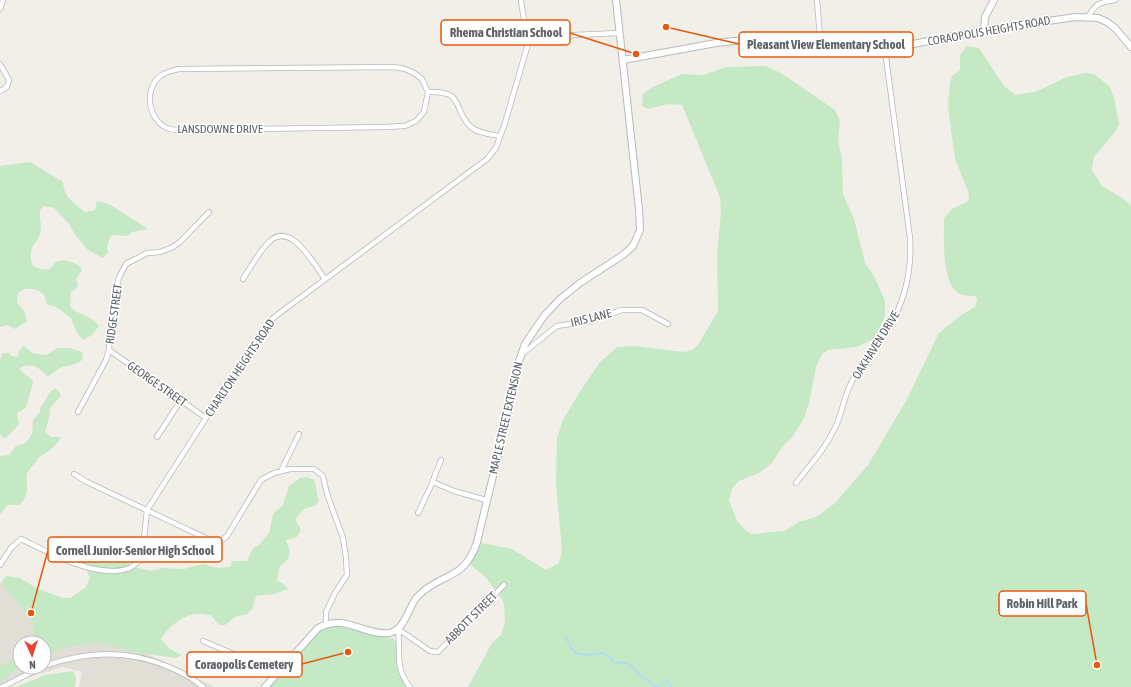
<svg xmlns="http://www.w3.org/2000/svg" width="1131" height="687" viewBox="0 0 1131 687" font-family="'Asap Condensed',sans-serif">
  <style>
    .education { fill: #e1ded6; fill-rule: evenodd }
    .green { fill: #c5e8c5 }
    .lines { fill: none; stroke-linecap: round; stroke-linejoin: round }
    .stream { stroke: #aadaff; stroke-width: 1.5 }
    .street-casing { stroke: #b5b8bc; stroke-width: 6 }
    .secondary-casing { stroke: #b6babf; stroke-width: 8 }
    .street { stroke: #fff; stroke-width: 4.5 }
    .secondary { stroke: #fff; stroke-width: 6 }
    .labels { text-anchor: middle; stroke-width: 3; stroke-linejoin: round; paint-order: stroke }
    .street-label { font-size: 12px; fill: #5f6368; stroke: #fff }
    .leader { fill: none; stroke: #e8590c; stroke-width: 1.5 }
    .callout-dot { fill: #e8590c; stroke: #fff; stroke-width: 1.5 }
    .callout { fill: #fff; stroke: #e8590c; stroke-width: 1.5 }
    .callout-label { font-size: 13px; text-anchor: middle; font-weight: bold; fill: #5f6368 }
  </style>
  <rect width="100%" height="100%" fill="#f1efe8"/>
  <path class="education" d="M0,582L215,687H79L82,672L62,667L21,680L8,687H0ZM20,643H44V667H20Z"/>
  <path class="green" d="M967,46L979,48L1004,86L1015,95L1035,92L1067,77L1085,73L1094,74L1109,86L1114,97L1119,124L1115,132L1094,157L1092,170L1102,186L1124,199L1131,206V687H468L492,643L501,635L505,623L504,604L500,596L486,578L468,562L477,542L512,549L546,570L559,563L562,550L556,484L557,438L563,420L579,393L600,362L617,347L633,346L684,352L692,350L698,345L718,311L717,253L721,213L720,197L682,105L668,104L648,109L642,106L643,94L653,87L682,74L703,75L726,67L765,66L781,73L835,110L840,121L838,140L842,159L843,194L854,219L865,263L874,276L885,301V316L877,334L872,340L857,347L828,350L822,354L816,367L809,403L804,418L793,436L782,447L772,463L759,473L739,481L732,489L729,500L737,521L745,530L752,534L784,531L799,522L816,517L834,504L868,465L906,401L939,333L960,316L976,306L977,299L975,296C971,296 964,296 960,294C941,285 944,236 944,218L952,209L967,202L969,199L968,191L955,159L948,106L950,83L952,76L960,70V55Z
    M30,162L63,182C64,198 73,202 85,212L95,210L97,201L109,204L148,229L132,232L127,236L113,235L110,237L107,247L108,253L103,258L88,250L76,236L69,224L54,208L44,206L40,210C39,217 41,222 41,228C41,244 25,243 33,266C38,268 44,271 49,269C52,268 53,264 56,262C62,258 79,262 82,270L76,279L78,285L77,288L71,292L70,306C78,316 92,315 99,326L92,335L83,340L77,333L71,318L56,307L47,304C46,302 45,298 44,295C38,287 17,285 17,299C17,306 22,307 25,312C26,315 26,319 27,321L15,329L7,325L0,327V166Z
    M24,346L32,353L46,355L58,348H69L82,352C87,365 69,365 62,367C57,369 52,374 48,377C40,368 32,362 20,368L21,371L32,380L33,383L26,407L17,414L19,424L7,437L3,438L0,434V360L2,354L6,353H9L11,356L18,357L19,351Z
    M55,388L60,393V397L50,408L49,418L45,432L51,437H61C56,448 47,452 38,458C36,464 29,468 27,474C26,477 27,481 27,484C28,493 25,499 20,505H7L0,515V456L9,455L16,446L23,444L29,439L32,433L33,420L40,412L41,406C49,398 46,394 55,388Z
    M307,477L314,480C317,487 316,493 319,500L316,505L304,509L295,519L301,530L297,537L286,540C292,556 291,556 279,568L277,581L284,584L288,589L274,594L256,596L252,609L247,614L235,617L225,625H219L211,615C206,615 202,613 198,614C184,614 168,627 161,639L170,649L182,655L176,658L138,653L105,644L91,643L60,649L44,655V643H32L34,641V628L29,616L4,586L2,581L6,576L20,578L38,589L63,598H70L85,588L90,578L84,564L55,552L53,545L59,541L87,543L100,541L113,546L131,566L150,571L163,568L184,569L203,564L217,568L230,567L233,561H247L253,548L259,545L269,533L273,514L283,505L289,486L300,478Z
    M328,627H342L394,639L397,645L398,672L406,687H265L314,636L319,631Z
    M20,654V667L4,680L0,681V667Z
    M73,671L76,677L75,687H16L45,675Z"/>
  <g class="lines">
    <path class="stream" d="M565,636L571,648L576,653L584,655L602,653L611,658L613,662L627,663L637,671V674L644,678L656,687
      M657,687L666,681L670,684L671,687"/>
    <g class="street-casing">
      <path id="street" d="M521,0L525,27L530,37
        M817,0L821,49
        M0,9L3,0
        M1088,17C1097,2 1099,3 1115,0
        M0,64L9,80L7,87L0,91
        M394,67L405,69L414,73L422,79L428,92L424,112L416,121L405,126L385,127L182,130C178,130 173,130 170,129C149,123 143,91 159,77C165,72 171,71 179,69Z
        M428,92C466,91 451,107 470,126C476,133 490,134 499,136
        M243,279C251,267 258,253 268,243C290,219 313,263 325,279
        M109,350L206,418
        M522,354L557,326L589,321L622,310H642L668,324
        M78,412L106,360L109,350L110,327L119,277L126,264L147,253L160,252L173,247L180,242L209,212
        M157,437L181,400
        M281,471L299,434
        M74,474L87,482L212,541L220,542L227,536L261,480L274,473L290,469H314L323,476L327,494L343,538L346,558L347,575L335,593L326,612V624
        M433,482L454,491L486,500
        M796,483C810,465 825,449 835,428C842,414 844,397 851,383C860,366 873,351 884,335C904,307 912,272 910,238L885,50
        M418,513L430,488L441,460
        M0,565L11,548L21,539C50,553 97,580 130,568C134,566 139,561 142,558L147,510L206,418L273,318L487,159L496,148L505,123L530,37L619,33
        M398,629L430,651L438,652L504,585
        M398,629C401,653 394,667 410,687
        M203,641L243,658L274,676
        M44,666C86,651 128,649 169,667C181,672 193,678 203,687
        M2,687L42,667"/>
    </g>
    <g class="secondary-casing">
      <path id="secondary" d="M984,30L985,17L994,0
        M623,60L716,43L744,40L788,44L834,51L868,53L984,30L1076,17L1098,18L1107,22L1115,28L1131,47
        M265,687L318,628C344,613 365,636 389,633C406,630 408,606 418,596C441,572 464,582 477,542L502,439L516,370L525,344L544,316L560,299L580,283L623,255L633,246L640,230L639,209L616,0"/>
    </g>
    <use href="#street" class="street"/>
    <use href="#secondary" class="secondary"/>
  </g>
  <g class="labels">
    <g class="street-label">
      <text transform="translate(989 31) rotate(-10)" y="4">CORAOPOLIS HEIGHTS ROAD</text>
      <text x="220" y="133">LANSDOWNE DRIVE</text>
      <text transform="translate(114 314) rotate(-82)" y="4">RIDGE STREET</text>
      <text transform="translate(591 318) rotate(-14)" y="4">IRIS LANE</text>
      <text transform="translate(876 345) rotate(-58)" y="4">OAKHAVEN DRIVE</text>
      <text transform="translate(240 368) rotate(-56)" y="4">CHARLTON HEIGHTS ROAD</text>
      <text transform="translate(157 384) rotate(35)" y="4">GEORGE STREET</text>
      <text transform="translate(506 418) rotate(-77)" y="4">MAPLE STREET EXTENSION</text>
      <text transform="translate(471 618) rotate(-45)" y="4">ABBOTT STREET</text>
    </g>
  </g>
  <path class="leader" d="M636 54L570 33M666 27L739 44M31 613L48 550M1097 665L1086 604M348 652L302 664"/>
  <g class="callout-dot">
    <circle cx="636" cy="54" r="4"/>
    <circle cx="666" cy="27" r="4"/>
    <circle cx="31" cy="613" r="4"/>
    <circle cx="1097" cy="665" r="4"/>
    <circle cx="348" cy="652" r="4"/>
  </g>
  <g class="callout">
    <rect x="441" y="20" width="129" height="25" rx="4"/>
    <rect x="739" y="32" width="174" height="25" rx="4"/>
    <rect x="48" y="537" width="174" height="25" rx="4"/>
    <rect x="999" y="591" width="87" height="25" rx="4"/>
    <rect x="187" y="652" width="115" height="25" rx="4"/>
  </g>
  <g class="callout-label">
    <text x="506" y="37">Rhema Christian School</text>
    <text x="826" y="49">Pleasant View Elementary School</text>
    <text x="135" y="555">Cornell Junior-Senior High School</text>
    <text x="1042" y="608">Robin Hill Park</text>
    <text x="244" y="669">Coraopolis Cemetery</text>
  </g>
  <g transform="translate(32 655) rotate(177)"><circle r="19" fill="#ffffff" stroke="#bfc1c3"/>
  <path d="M0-3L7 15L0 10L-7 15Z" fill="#ea4335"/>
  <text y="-6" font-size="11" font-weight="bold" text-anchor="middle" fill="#5f6368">N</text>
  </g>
</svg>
